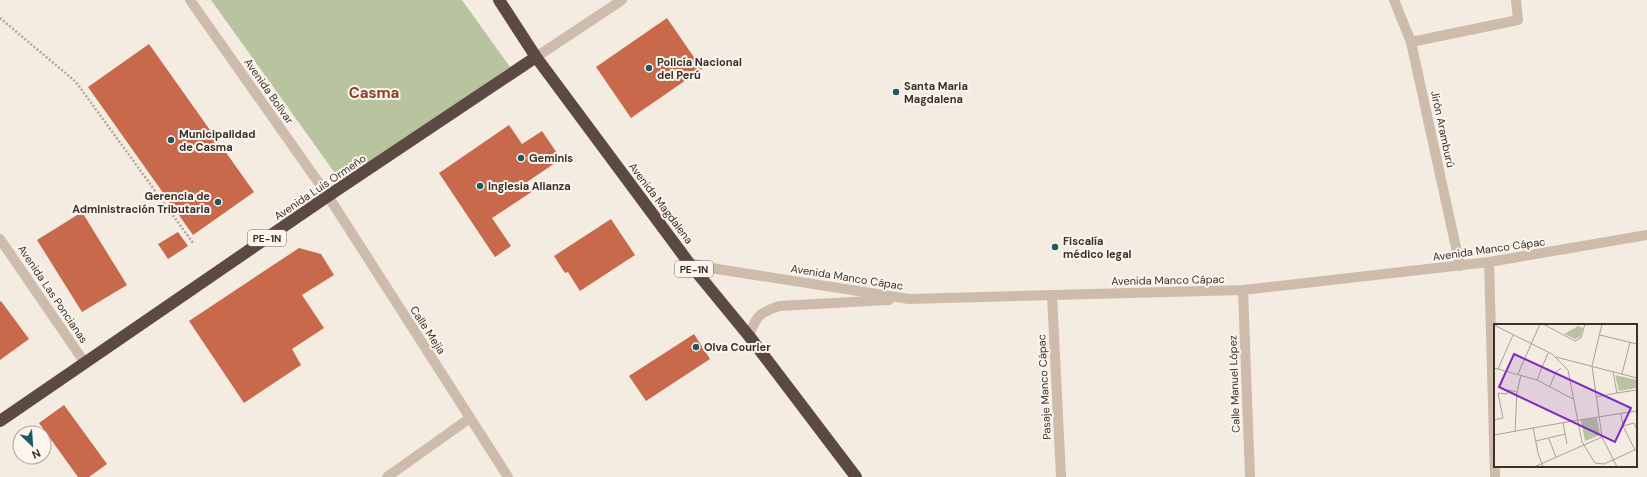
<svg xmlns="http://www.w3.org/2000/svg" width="1647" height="477" viewBox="0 0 1647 477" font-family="'DM Sans',sans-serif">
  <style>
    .green { fill: #b8c4a0 }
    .building { fill: #c8694b }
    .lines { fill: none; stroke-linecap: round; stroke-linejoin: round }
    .path { stroke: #b9a596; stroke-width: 2.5; stroke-dasharray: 2 2; stroke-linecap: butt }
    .minor { stroke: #cdbbac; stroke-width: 10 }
    .highway { stroke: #5c4a42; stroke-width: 12 }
    .poi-dot { fill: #1f5a5e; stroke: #fbf5ee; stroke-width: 1.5 }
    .labels { text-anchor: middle; stroke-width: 4; stroke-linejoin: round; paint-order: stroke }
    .shield { fill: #fbf5ee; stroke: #756b66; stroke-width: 1 }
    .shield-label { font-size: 10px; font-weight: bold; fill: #3b302b }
    .poi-label { font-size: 11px; font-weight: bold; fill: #3b302b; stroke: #fbf5ee; text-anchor: start }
    .street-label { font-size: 11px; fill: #3b302b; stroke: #fbf5ee }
    .district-label { font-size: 15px; font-weight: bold; fill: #8c3b22; stroke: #fbf5ee }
    .inset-road { fill: none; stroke: #aaa098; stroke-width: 1 }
    .view { fill: #7b2cbf; fill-opacity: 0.15; stroke: #7b2cbf; stroke-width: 2 }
    .inset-edge { fill: none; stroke: #3b302b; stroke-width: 2 }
  </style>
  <rect width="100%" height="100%" fill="#f4ebe1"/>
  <path class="green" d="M211,0H462L510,67L342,183Z"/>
  <path class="building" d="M667,18L702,69L631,118L596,67Z
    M149,44L254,192L193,235L88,87Z
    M509,125L522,144L542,131L561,159L527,182L533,191L492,218L511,246L495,257L439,173Z
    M82,212L127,285L82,312L37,240Z
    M611,219L635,255L580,291L568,272L565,273L554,256Z
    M178,232L188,246L168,259L158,244Z
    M299,248L321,254L334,275L302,295L324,328L292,349L301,365L244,403L189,321Z
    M1,301L29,339L0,360V302Z
    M694,334L710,359L646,401L629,376Z
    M64,405L107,464L89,477H78L39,423Z"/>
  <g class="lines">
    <path class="path" d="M0,18L76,82L193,243"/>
    <path class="minor" d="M190,0L328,196L508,477
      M1394,0L1411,42L1460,266
      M1411,42L1518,20L1516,0
      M536,57L622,0
      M0,239L85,363
      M1489,262L1495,477
      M689,263L717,269L909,299L1243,290L1489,262L1647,235
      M1243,290L1250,477
      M1052,295L1061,477
      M749,336C756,316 759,313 779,306L889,300
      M387,477L470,418"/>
    <path class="highway" d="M499,0L536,57L689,263L749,336L856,477
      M0,421L328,196L536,57"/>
  </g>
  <g class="poi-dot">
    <circle cx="649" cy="68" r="4"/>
    <circle cx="896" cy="92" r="4"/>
    <circle cx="171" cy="140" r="4"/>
    <circle cx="521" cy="158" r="4"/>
    <circle cx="480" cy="186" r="4"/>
    <circle cx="218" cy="202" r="4"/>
    <circle cx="1055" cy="247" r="4"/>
    <circle cx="696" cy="347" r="4"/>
  </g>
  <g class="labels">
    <g class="shield">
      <rect x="248" y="230" width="38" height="16" rx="3"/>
      <rect x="675" y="261" width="38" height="16" rx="3"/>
    </g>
    <g class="shield-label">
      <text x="267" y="242">PE-1N</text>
      <text x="694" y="273">PE-1N</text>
    </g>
    <g class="poi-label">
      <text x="657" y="66">Policía Nacional<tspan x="657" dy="13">del Perú</tspan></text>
      <text x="904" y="90">Santa Maria<tspan x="904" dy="13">Magdalena</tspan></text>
      <text x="179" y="138">Municipalidad<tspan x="179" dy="13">de Casma</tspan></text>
      <text x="529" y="162">Geminis</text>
      <text x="488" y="190">Inglesia Alianza</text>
      <text x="210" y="200" text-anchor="end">Gerencia de<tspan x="210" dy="13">Administración Tributaria</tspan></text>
      <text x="1063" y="245">Fiscalía<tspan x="1063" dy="13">médico legal</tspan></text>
      <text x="704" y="351">Olva Courier</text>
    </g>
    <g class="street-label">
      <text transform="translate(269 91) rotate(55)" y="4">Avenida Bolívar</text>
      <text transform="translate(1443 129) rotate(78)" y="4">Jirón Aramburú</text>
      <text transform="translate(320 187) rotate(-34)" y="4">Avenida Luis Ormeño</text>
      <text transform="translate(661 203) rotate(53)" y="4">Avenida Magdalena</text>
      <text transform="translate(1489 249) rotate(-8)" y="4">Avenida Manco Cápac</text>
      <text transform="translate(847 277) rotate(9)" y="4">Avenida Manco Cápac</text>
      <text transform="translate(1168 280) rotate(-1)" y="4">Avenida Manco Cápac</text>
      <text transform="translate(53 294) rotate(56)" y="4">Avenida Las Poncianas</text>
      <text transform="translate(428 330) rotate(57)" y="4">Calle Mejía</text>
      <text transform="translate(1234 384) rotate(-92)" y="4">Calle Manuel López</text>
      <text transform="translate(1044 387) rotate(-93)" y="4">Pasaje Manco Cápac</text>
    </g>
    <g class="district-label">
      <text x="374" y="98">Casma</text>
    </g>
  </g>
  <g transform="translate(1494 324)">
    <rect width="143" height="143" fill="#f4ebe1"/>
    <path d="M84,2L89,4L86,13L81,15L70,10ZM121,51L143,56V64L125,67ZM103,94L106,111L91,117L87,96Z" fill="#b8c4a0"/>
    <path class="inset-road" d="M49,0L81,17L87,14L91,0M108,0L98,42L108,113L123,143M0,1L58,30L74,46L88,118L101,139L110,140L143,125M106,11L143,20M62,33L143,54M0,44L43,56L79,75M4,45L19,11M119,48L123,69L143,66M24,50L46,0M128,50L136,18M43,56L54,29M56,62L62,48L67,44M102,73L123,69M127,90L129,102L141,126M0,96L9,94L4,69L13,70L14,66L23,68M85,96L143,87M69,99L73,120M129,102L140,99L143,106M39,103L44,129L49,143M21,107L23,68L27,51M0,111L84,96M55,115L62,133M42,117L71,110M40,143L108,113"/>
    <path class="view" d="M20,30L137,84L121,118L5,63Z"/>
    <rect width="143" height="143" class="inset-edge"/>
  </g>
  <g transform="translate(32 445) rotate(155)"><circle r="19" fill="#fbf5ee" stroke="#aea6a0"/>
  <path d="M0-3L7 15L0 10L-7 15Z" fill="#1f5a5e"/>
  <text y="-6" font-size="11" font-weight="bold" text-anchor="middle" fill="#3b302b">N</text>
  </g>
</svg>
